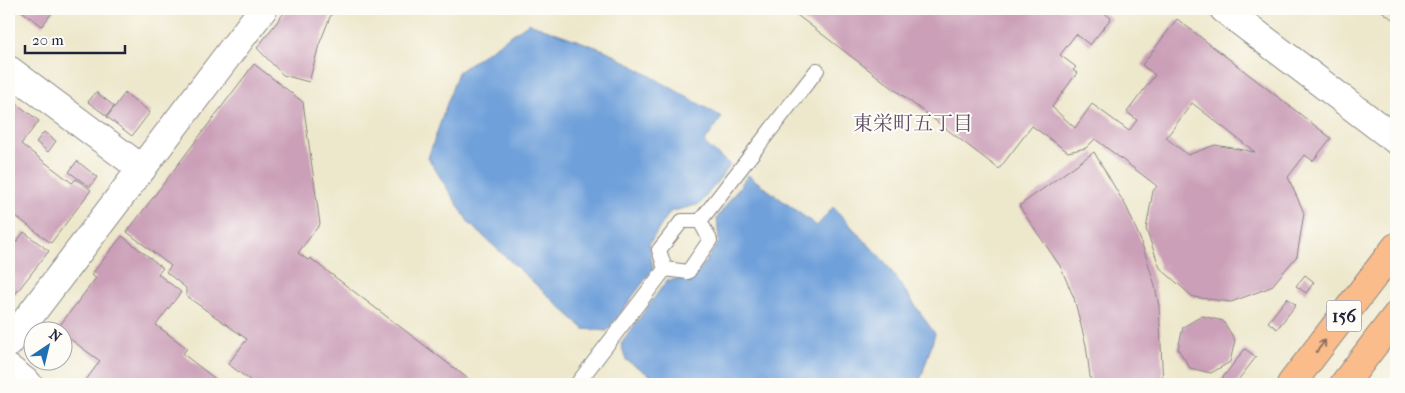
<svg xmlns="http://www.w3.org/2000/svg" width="1405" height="393" viewBox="0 0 1405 393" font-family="'IM FELL French Canon','Noto Serif JP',serif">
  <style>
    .water { fill: #70a0da; stroke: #49618a }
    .building { fill: #ca9fb7; fill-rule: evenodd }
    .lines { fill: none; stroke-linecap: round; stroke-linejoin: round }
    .service-casing { stroke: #888483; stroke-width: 16 }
    .minor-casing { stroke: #888483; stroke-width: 30 }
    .tertiary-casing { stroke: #888483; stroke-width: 30 }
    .trunk-casing { stroke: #888483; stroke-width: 30 }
    .service { stroke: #fff; stroke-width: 14 }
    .minor { stroke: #fff; stroke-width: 28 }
    .tertiary { stroke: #fff; stroke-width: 28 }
    .trunk { stroke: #f9bc8a; stroke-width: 28 }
    .oneway { stroke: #8e6f62 }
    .labels { text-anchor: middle; stroke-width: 4; stroke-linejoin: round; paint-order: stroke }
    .shield { fill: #fdfcf7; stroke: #646373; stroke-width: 1 }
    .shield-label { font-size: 18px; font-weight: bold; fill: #22223b }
    .neighbourhood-label { font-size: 20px; fill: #5d4e66; stroke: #fdfcf7 }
  </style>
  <rect width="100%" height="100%" fill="#fdfcf7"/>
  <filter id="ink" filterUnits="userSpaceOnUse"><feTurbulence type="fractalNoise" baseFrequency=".02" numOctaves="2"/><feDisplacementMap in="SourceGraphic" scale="10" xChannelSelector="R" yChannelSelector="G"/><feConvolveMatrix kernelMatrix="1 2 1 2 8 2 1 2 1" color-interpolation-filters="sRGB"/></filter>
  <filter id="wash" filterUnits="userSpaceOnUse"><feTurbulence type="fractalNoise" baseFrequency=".0096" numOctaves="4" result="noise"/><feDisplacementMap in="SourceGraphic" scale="20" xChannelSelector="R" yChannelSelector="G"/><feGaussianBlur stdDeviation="1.12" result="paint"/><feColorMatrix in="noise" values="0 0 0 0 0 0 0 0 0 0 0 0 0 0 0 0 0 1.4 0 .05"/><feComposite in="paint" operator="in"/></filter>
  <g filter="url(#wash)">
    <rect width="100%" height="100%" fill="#ede7cb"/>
    <path class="water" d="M529,23L607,51L722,117L704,143L730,165L700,204L670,212L649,244L653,269L607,331L584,329L469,223L428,158L458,72Z
      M748,175L817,226L833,207L885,262L935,334L919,384H664L626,360L621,344L667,280L694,278L719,242L717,218Z"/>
    <g id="blocks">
      <path class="building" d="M19,9H55L42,26Z
        M287,9H335L330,17L319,45L309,82L283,75L257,48Z
        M789,9H1099L1111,18L1090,45L1076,34L1060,55L1076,67L1073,70L1077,73L1052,107L1075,128L1092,104L1129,131L1137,120L1127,112L1155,75L1142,65L1177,19L1331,138L1313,161L1305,155L1288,177L1304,213L1297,256L1271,287L1231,302L1193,297L1160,268L1146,229L1153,191L1157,186L1095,139L1086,148L1068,152L1032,126L999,169ZM1192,103L1255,152L1215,145L1188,155L1166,138Z
        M1379,9H1396V22Z
        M254,64L303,102L320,224L298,253L308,260L310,258L475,384H255L228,364L247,339L186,296V288L166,272L171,266L127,232Z
        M96,92L114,106L107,116L88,102Z
        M125,93L150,112L132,136L107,117Z
        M9,98L39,121L21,144L72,183L76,179L91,190L51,243L9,211Z
        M44,132L56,141L48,152L36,142Z
        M1094,152L1127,208L1141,241L1154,282L1159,306L1163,384H1091L1086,345L1074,298L1060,266L1019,206Z
        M77,161L97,177L90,187L69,172Z
        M24,232L49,251L9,302V251Z
        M122,236L163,268L158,274L181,292L156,325L187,348L183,354L218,381L216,384H83L100,361L62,333V330L57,329L96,278L91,275Z
        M1305,275L1314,282L1306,293L1296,286Z
        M1287,298L1296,305L1277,329L1268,322Z
        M1202,316L1223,321L1235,340L1230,362L1211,373L1190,368L1178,349L1183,327Z
        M1245,349L1256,357L1235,384H1224L1220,381Z"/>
    </g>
  </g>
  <g filter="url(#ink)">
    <use href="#blocks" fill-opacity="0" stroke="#888483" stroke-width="1"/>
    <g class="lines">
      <g class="service-casing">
        <path id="service" d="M665,269L688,272L710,240L700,221
          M577,384L665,269L659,250L682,221H700L817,70"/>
      </g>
      <g class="minor-casing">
        <path id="minor" d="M9,70L142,169
          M9,343L263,9
          M9,369L28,384"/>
      </g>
      <g class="tertiary-casing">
        <path id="tertiary" d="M1224,9L1396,140"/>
      </g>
      <g class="trunk-casing">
        <path id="trunk" d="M1291,384L1396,247
          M1344,384L1396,316"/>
      </g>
      <use href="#service" class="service"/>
      <use href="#minor" class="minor"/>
      <use href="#tertiary" class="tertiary"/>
      <use href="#trunk" class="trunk"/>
    </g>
    <defs><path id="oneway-shaft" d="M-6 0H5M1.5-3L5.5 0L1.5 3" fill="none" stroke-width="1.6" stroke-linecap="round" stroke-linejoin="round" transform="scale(1.25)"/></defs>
    <use class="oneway" href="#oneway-shaft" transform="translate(1321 346) rotate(-53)"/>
  </g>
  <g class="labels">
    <rect class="shield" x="1326.5" y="300.5" width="35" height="31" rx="4"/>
    <g class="shield-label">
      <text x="1344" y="322">156</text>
    </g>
    <g class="neighbourhood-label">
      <text x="913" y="130">東栄町五丁目</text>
    </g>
  </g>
  <rect width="1405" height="393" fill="none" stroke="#fdfcf7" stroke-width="30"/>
  <g transform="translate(48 346) rotate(35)"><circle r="24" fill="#fdfcf7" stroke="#a5a5ac"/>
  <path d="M0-4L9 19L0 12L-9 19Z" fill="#1f6fb2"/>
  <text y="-8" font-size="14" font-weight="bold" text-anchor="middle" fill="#22223b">N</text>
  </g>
  <path d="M25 45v8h100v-8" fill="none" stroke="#22223b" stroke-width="2.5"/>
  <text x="32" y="45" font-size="15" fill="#22223b" stroke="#fdfcf7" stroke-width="4" paint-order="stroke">20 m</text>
</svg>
